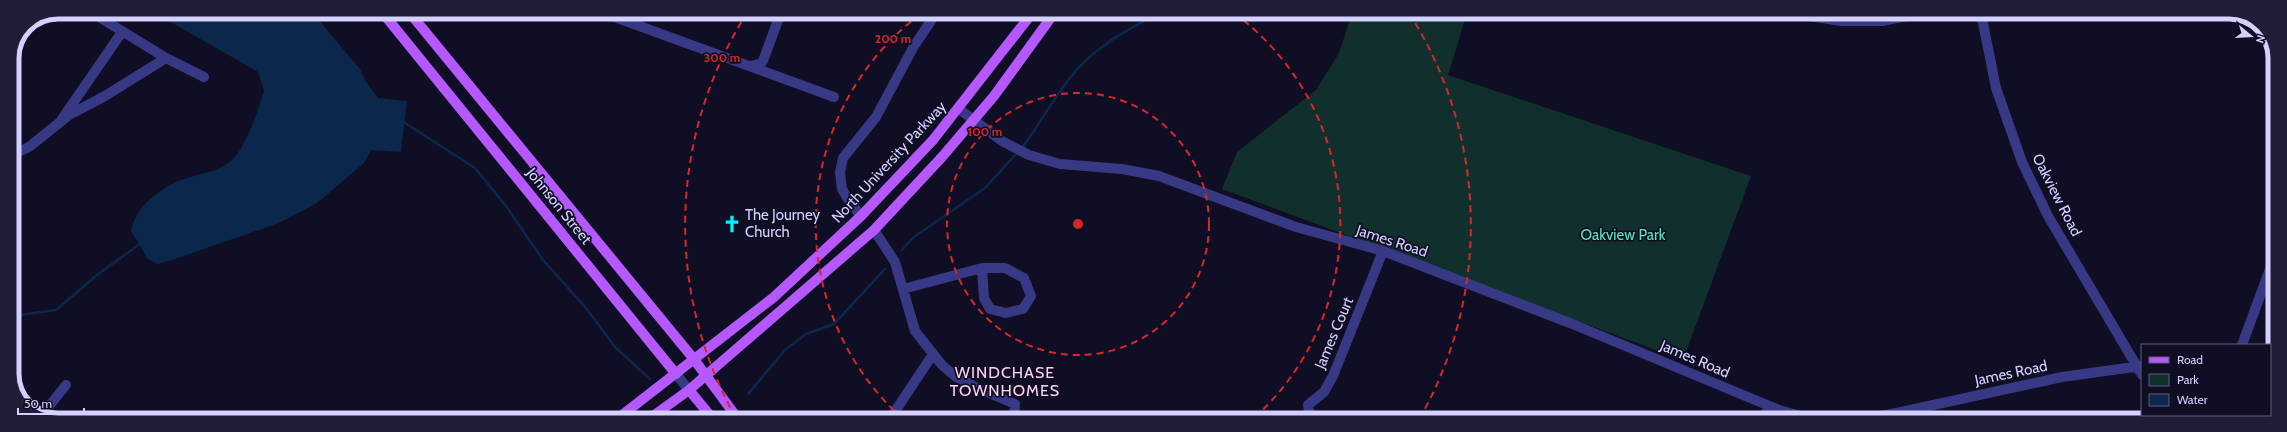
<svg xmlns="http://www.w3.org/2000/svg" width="2287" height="432" viewBox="0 0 2287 432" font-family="Cabin,sans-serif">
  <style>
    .green { fill: #112f2c }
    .water { fill: #0b274b }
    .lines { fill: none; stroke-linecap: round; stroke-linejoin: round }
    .stream { stroke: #0b274b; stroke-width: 2.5 }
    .minor { stroke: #373985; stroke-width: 10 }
    .major { stroke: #b658ff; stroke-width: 10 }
    .ring { fill: none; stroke: #d62828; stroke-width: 2; stroke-dasharray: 7 5 }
    .labels { text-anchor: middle; stroke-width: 3.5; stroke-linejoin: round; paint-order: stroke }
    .street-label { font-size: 15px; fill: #d4d1ff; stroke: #100e25 }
    .poi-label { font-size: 15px; fill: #d4d1ff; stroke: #100e25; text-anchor: start }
    .park-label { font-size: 15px; fill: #5ae3b8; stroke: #100e25 }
    .neighbourhood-label { font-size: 16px; letter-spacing: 1px; fill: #ffd3f2; stroke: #100e25 }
    .rim { fill: none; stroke: #d4d1ff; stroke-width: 5 }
    .centre { fill: #d62828; stroke: #100e25; stroke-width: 2 }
    .ring-label { font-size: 12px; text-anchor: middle; font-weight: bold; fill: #d62828; stroke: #100e25; stroke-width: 3.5; stroke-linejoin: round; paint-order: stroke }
  </style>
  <rect width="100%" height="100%" fill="#100e25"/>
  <path class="green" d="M1352,13H1467L1448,75L1751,176L1683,360L1222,189L1237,152L1316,90L1339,53Z"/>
  <path class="water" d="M153,12H312L360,69L366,82L378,98L407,101L401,152L371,150L364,163L317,203L279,223L172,260L158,264L148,259L131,231C135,210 154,193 172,184C192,173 218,175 234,158C245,146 260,107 264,91L258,72Z"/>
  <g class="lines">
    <path class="stream" d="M402,121L475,168L506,206L543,260L586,308L615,347L650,379
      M1022,148C1039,125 1052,101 1069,79C1092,48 1127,30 1161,12
      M902,250L914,237L985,188L1017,153
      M12,316L56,310L97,275L141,243
      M748,394L785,350L806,334L834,324L885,269
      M683,418L684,419"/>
    <path class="minor" d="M91,12L166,58L204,77
      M601,12L834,97
      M1791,13L1841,21H1882L1922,13
      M1981,13L1996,88L2022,162L2048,216L2142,375
      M751,66L760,64L763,61L781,12
      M959,109L1002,141L1029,155L1060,164L1122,169L1159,176L1296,227L1383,251L1570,323L1779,410L1815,420
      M62,119L122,32
      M12,155L29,147L69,115L105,96L166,58
      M861,216L849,201L842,189L840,172L843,158L876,117L914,46L937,12
      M874,230L895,262L915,331L942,365L955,376L975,387L1015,404L1014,420
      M903,289L982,268H1005L1024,278L1031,296L1023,309L1006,313L990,309L984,298L982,268
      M2242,345L2274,258
      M2270,366H2274
      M676,374L689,390
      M42,415L66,385
      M2166,415L2169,420
      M890,419L933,354
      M1311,420L1308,405L1324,392L1333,376L1383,251
      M1764,420L1768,406
      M1864,420L2062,377L2141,366"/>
    <path class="major" d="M382,12L676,374
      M409,12L693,358L738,419
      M689,390L713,419
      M617,419L774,297L861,216L933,140L1033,12
      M649,419L689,390L874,230L942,157L994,96L1055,12"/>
  </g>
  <g class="ring">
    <circle cx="1078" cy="224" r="131"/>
    <path d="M903 419A262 262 0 0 1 922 13M1234 13A262 262 0 0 1 1253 419"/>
    <path d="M736 418A393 393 0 0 1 747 13M1409 13A393 393 0 0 1 1420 418"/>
  </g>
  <defs>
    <g id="church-bare" transform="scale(1.38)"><path d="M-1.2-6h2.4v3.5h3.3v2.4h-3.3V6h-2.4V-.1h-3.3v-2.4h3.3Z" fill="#00f3fc" stroke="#100e25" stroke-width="2.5" paint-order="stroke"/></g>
  </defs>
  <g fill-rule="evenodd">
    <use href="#church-bare" x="732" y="224"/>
  </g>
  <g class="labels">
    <g class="street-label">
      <text transform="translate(889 162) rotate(-47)" y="5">North University Parkway</text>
      <text transform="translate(2057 195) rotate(63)" y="5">Oakview Road</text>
      <text transform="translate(559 206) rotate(51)" y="5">Johnson Street</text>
      <text transform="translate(1392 241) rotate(18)" y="5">James Road</text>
      <text transform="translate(1334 333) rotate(-67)" y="5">James Court</text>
      <text transform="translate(1695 359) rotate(23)" y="5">James Road</text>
      <text transform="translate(2011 373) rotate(-12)" y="5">James Road</text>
    </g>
    <g class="poi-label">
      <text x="745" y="220">The Journey<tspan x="745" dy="17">Church</tspan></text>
    </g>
    <g class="park-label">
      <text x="1623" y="240">Oakview Park</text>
    </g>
    <g class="neighbourhood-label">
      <text x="1005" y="378">WINDCHASE<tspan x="1005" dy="18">TOWNHOMES</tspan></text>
    </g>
  </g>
  <path d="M0 0H2287V432H0ZM58 19H2229A39 39 0 0 1 2268 58V374A39 39 0 0 1 2229 413H58A39 39 0 0 1 19 374V58A39 39 0 0 1 58 19Z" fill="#201e36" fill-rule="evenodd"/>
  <path class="rim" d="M58 19H2229A39 39 0 0 1 2268 58V374A39 39 0 0 1 2229 413H58A39 39 0 0 1 19 374V58A39 39 0 0 1 58 19Z"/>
  <circle cx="1078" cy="224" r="6" class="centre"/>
  <g class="ring-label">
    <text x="893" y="43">200 m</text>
    <text x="722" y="62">300 m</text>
    <text x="985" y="136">100 m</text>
  </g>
  <rect x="2141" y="344" width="130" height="72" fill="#100e25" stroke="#5e5c7c"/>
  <rect x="2149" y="357" width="20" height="6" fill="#b658ff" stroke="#5e5c7c"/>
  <text x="2177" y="364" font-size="12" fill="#d4d1ff">Road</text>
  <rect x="2149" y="374" width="20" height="12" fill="#112f2c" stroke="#5e5c7c"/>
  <text x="2177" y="384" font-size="12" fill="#d4d1ff">Park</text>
  <rect x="2149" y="394" width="20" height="12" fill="#0b274b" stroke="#5e5c7c"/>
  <text x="2177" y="404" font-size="12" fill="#d4d1ff">Water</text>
  <g transform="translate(2251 36) rotate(108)" stroke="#100e25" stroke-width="3" paint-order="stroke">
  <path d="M0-3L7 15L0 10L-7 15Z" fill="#d4d1ff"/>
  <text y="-6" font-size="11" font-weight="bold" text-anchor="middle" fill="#d4d1ff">N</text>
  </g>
  <path d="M18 408v6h66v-6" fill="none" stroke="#d4d1ff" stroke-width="2"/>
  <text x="24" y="408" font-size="12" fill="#d4d1ff" stroke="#100e25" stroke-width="3" paint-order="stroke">50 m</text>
</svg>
